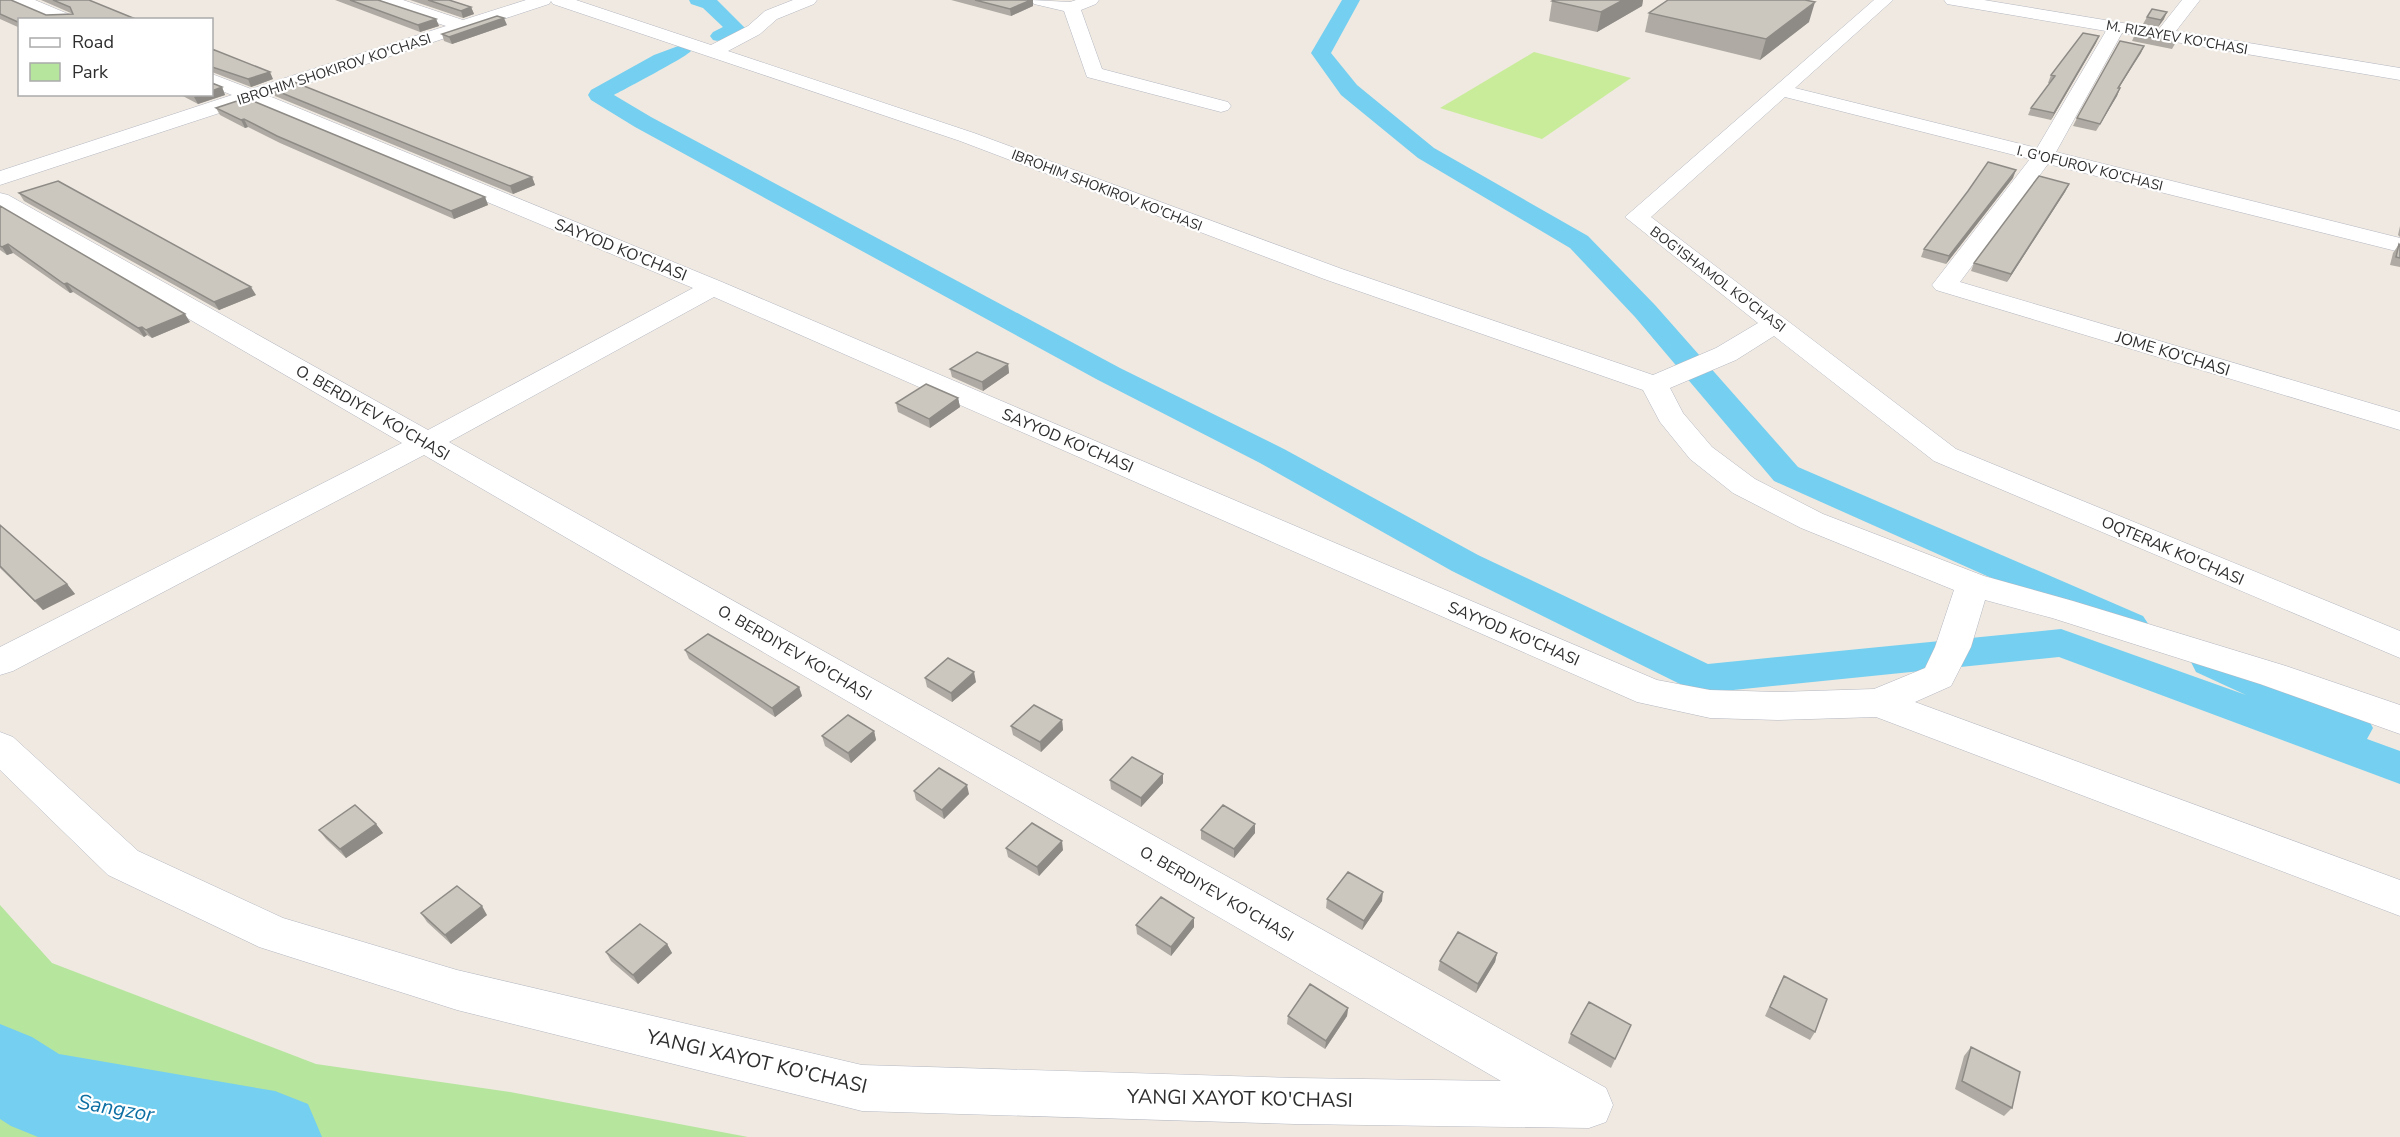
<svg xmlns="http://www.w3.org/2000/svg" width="2400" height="1137" viewBox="0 0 2400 1137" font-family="'Nunito Sans',sans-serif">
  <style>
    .green { fill: #b6e59e }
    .pitch { fill: #c9ec9a }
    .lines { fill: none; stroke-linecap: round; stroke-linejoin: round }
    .canal { fill: #75cff0; fill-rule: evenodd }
    .river { fill: #75cff0; fill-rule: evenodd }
    .minor-casing { stroke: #b4b7c1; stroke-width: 1 }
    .minor { fill: #fff; fill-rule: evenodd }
    .wall { fill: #afaba4 }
    .shaded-wall { fill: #8e8b86 }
    .building { fill: #cbc7bf; stroke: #8e8b86; stroke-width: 1.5 }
    .labels { text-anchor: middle; stroke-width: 4.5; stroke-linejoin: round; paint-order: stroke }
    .far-street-label { font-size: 14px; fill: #2e2e2e; stroke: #fff }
    .street-label { font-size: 16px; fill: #2e2e2e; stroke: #fff }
    .near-street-label { font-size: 20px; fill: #2e2e2e; stroke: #fff }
    .near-water-label { font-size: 21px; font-style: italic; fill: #0d6fa3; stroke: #fff }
  </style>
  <rect width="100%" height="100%" fill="#efe9e1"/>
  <path class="green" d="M0,905L52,963L316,1064L510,1092L748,1137H0Z"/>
  <path class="pitch" d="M1534,52L1631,78L1542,139L1440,108Z"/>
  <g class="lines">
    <path class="canal" d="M689,0H717L746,29C739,38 724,43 713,40L710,36L713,32L723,27L703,8L691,4Z
      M1342,0H1360L1331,53L1357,85L1434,148L1588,236L1655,305L1798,467L2143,616L2149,625L2143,634L2130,638L2117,634L1774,481L1635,317L1570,248L1418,158L1341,95L1311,53Z
      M681,45L688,47L691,51C688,56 625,89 614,95L651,117L1120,368L1284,449L1478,555L1708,664L2061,629L2246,695L2196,672L2191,662L2196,652L2210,648L2367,717L2373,728L2367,739L2400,751V784L2059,657L1704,693L1690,689L1452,571L1260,463L1098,380L635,127L591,100L588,95L591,90L654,55Z"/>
    <path class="river" d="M0,1024L32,1037L59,1054L275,1091L308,1104L322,1137H38L11,1126L0,1119Z"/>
    <g class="minor-casing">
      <path id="minor" d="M11,0H35L73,16L75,20H51L14,4Z
        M377,0H403L463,20L526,0H576L711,45L748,26L765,11L793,0H817L814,4L777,19L760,34L728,51L974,133L1342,269L1653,375L1716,348L1758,323L1625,217L1874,0H1893L1795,88L2037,148L2106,31L1953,5L1947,4L1944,0H1984L2159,29L2182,0H2200L2176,31L2400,68V80L2122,33L2056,152L2400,238V252L2048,164L1960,282L2400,412V430L1936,290L1932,285L1936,280L2030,159L1785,97L1651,217L1956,449L2400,631V658L1934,461L1774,336L1736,360L1670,388L1683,413L1712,447L1755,479L1823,514L1984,576L2073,601L2286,666L2400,705V734L2260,684L2052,618L1985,600L1971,647L1951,686L1915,702L2400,880V916L1876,717L1778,720L1710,718L1637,702L714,297L449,442L1606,1088L1613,1105L1606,1122L1589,1128L1295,1124L862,1111L457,1010L259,947L108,875L0,770V732L13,737L138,851L283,918L457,970L862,1065L1295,1078L1501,1081L424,455L13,671L0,675V647L402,443L0,209V193L8,195L428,430L693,288L250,103L0,185V171L232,95L212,87V74L251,89L446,26L380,4ZM551,1L553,4L960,141L1324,279L1643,390L1660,422L1690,459L1733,493L1801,528L1954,590L1935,647L1925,668L1874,689L1778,692L1710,690L1657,680L722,282L269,96L549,4Z
        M1031,0L1070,2L1076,0H1099L1096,4L1081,10L1102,69L1228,102L1231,106L1228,110L1221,112L1087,77L1064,11L1034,4Z"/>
    </g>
    <use href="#minor" class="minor"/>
  </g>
  <path class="wall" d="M0,0L46,15L73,14L41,0H89L138,20H20V28L0,19Z
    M335,0H378L436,19L439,26L420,32Z
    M410,0H449L471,7L474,14L463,18Z
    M951,0H1033V6L1011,16Z
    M1554,0H1643L1642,6L1597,32L1549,21L1552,1Z
    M1649,13L1809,22L1760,60L1645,32Z
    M2147,17L2164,19L2158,27L2143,24Z
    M507,25L452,44L444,41L442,34Z
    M2135,34L2179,37L2172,49L2132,41Z
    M2096,43L2051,120L2028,115L2031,108L2050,83H2048L2051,75Z
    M2144,46L2119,88H2120L2117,96L2096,131L2073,126L2077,118Z
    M212,49L273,79L251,87L212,72Z
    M222,87L225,95L198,104L179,94H212Z
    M272,89L532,177L535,185L513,194L275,96Z
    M216,108L485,197L488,205L454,219L280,143L248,127L245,128L220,115Z
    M2013,178L1946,264L1921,257L1924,249Z
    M2069,184L2065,192L2007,282L1971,271L1974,263Z
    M19,193L256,295L219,310L24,201Z
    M0,206L190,322L152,338L147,335L144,337L73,292L70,293L13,253L7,255L0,250Z
    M2400,226V237L2398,235Z
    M2399,244L2400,245V267L2390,265L2393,253Z
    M1008,364L1009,373L983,391L952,377L950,369Z
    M958,398L960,407L930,428L898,412L896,403Z
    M0,525L67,584L75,594L43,610L0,568Z
    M685,650L799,687L802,696L775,717L689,659Z
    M925,678L976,682L952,702L927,687Z
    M1062,720L1063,730L1041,752L1013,735L1011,726Z
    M874,731L876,740L851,763L825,746L822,736Z
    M1163,774V783L1141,807L1111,789L1110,780Z
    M914,791L969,794L944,819L916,800Z
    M376,824L383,833L346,858L326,839L319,830Z
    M1255,824V833L1234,858L1201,839V830Z
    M1006,848L1063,850L1039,876L1008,857Z
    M1327,899L1382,901L1362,930L1326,908Z
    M421,913L487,915L451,944L427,922Z
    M1136,925L1194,927L1171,956L1137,934Z
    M667,944L672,953L638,984L611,961L606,952Z
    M1497,953L1495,962L1476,993L1438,970L1440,961Z
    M1784,976L1815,1032L1810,1040L1765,1016L1779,985Z
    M1348,1008L1347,1016L1325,1049L1287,1024L1288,1016Z
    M1631,1025L1611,1068L1568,1043L1571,1034Z
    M1971,1047L2012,1108L2004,1116L1955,1089L1964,1056Z"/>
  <path class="shaded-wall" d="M1031,0H1033V6L1011,16L1010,9Z
    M1623,0H1643L1642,6L1597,32L1601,12Z
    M1815,2L1809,22L1760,60L1766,39Z
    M471,7L474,14L463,18L461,11Z
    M2167,12L2164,19L2158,27L2161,20Z
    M504,18L507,25L452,44L449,37Z
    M436,19L439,26L420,32L418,25Z
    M2099,36L2096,43L2051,120L2054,113Z
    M2144,46L2141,53L2114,95L2118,88Z
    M270,72L273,79L251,87L248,79Z
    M222,87L225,95L198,104L194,97L200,94H212V91Z
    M2120,88L2117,96L2096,131L2100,124Z
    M244,119L248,127L245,128L241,120Z
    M2016,170L2013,178L1946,264L1949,256Z
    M532,177L535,185L513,194L510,186Z
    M2069,184L2065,192L2007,282L2011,274Z
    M485,197L488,205L454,219L451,211Z
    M8,244L13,253L7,255L2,247Z
    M67,283L73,292L70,293L64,284Z
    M251,287L256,295L219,310L214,302Z
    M185,314L190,322L152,338L146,330Z
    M142,327L147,335L144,337L138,328Z
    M1008,364L1009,373L983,391L982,382Z
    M958,398L960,407L930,428L929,419Z
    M67,584L75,594L43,610L35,601Z
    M974,672L976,682L952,702L951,693Z
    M799,687L802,696L775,717L772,708Z
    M1062,720L1063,730L1041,752L1040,742Z
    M874,731L876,740L851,763L848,753Z
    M1163,774V783L1141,807V798Z
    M967,785L969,794L944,819L942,810Z
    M376,824L383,833L346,858L340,849Z
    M1255,824V833L1234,858V849Z
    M1062,841L1063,850L1039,876L1037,867Z
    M1383,892L1382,901L1362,930L1364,921Z
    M482,906L487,915L451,944L445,935Z
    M1194,918V927L1171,956V947Z
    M667,944L672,953L638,984L633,975Z
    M1497,953L1495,962L1476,993L1478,984Z
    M1348,1008L1347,1016L1325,1049L1326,1041Z"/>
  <path class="building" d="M0,0H11L46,15L73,14L70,7L53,0H89L138,20H20V23L0,14Z
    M350,0H378L436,19L418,25Z
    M428,0H449L471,7L461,11Z
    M975,0H1031L1010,9Z
    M1554,0H1623L1601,12L1552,1Z
    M1668,0H1805L1815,2L1766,39L1649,13Z
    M2152,9L2167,12L2161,20L2147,17Z
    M497,16L504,18L449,37L442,34Z
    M2138,30L2179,37L2176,42L2135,34Z
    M2083,33L2099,36L2054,113L2031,108L2055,76L2051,75Z
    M2120,41L2144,46L2118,88H2120L2100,124L2077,118Z
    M212,49L270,72L248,79L212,67Z
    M294,82L532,177L510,186L272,89Z
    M212,83L222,87L212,91Z
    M246,98L485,197L451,211L277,136L244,119L241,120L216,108Z
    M1988,162L2016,170L1949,256L1924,249L1968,191Z
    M2039,176L2069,184L2011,274L1974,263Z
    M58,181L251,287L214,302L19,193Z
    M0,206L185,314L146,330L142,327L138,328L67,283L64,284L8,244L2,247L0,246Z
    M2399,244L2400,245V258L2396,257Z
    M977,352L1008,364L982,382L950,369Z
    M926,384L958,398L929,419L896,403Z
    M0,525L67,584L35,601L0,566Z
    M708,634L799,687L772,708L685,650Z
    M948,658L974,672L951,693L925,678Z
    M1034,705L1062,720L1040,742L1011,726Z
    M848,715L874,731L848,753L822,736Z
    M1132,757L1163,774L1141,798L1110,780Z
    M939,768L967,785L942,810L914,791Z
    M355,805L376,824L340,849L319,830Z
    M1223,805L1255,824L1234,849L1201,830Z
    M1032,823L1062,841L1037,867L1006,848Z
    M1348,872L1383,892L1364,921L1327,899Z
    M457,886L482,906L445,935L421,913Z
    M1161,897L1194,918L1171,947L1136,925Z
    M640,924L667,944L633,975L606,952Z
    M1458,932L1497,953L1478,984L1440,961Z
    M1784,976L1827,999L1815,1032L1770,1007Z
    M1310,984L1348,1008L1326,1041L1288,1016Z
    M1589,1002L1631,1025L1615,1059L1571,1034Z
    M1971,1047L2020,1072L2012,1108L1962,1081Z"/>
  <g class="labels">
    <g class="far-street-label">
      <text transform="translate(2177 37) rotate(10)" y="5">M. RIZAYEV KO'CHASI</text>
      <text transform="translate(334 69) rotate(-18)" y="5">IBROHIM SHOKIROV KO'CHASI</text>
      <text transform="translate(2090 168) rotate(14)" y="5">I. G'OFUROV KO'CHASI</text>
      <text transform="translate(1107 190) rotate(21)" y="5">IBROHIM SHOKIROV KO'CHASI</text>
      <text transform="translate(1718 279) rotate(37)" y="5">BOG'ISHAMOL KO'CHASI</text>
    </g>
    <g class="street-label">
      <text transform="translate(621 249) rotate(22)" y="6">SAYYOD KO'CHASI</text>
      <text transform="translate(2173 353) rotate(17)" y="6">JOME KO'CHASI</text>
      <text transform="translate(373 412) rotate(30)" y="6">O. BERDIYEV KO'CHASI</text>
      <text transform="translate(1068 440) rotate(23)" y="6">SAYYOD KO'CHASI</text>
      <text transform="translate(2173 550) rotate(23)" y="6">OQTERAK KO'CHASI</text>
      <text transform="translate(1514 633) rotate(23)" y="6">SAYYOD KO'CHASI</text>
      <text transform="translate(795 652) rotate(30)" y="6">O. BERDIYEV KO'CHASI</text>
      <text transform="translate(1217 893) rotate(30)" y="6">O. BERDIYEV KO'CHASI</text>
    </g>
    <g class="near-street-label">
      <text transform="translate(757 1061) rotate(13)" y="7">YANGI XAYOT KO'CHASI</text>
      <text transform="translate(1240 1098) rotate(1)" y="7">YANGI XAYOT KO'CHASI</text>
    </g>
    <g class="near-water-label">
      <text transform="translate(116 1108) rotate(10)" y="7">Sangzor</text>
    </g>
  </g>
  <rect x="18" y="18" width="195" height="78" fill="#ffffff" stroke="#ababab" stroke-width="1.5"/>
  <rect x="30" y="38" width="30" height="9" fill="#ffffff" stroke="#ababab" stroke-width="1.5"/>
  <text x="72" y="48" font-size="18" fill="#2e2e2e">Road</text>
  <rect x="30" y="63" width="30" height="18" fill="#b6e59e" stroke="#ababab" stroke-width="1.5"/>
  <text x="72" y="78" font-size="18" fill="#2e2e2e">Park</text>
</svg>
